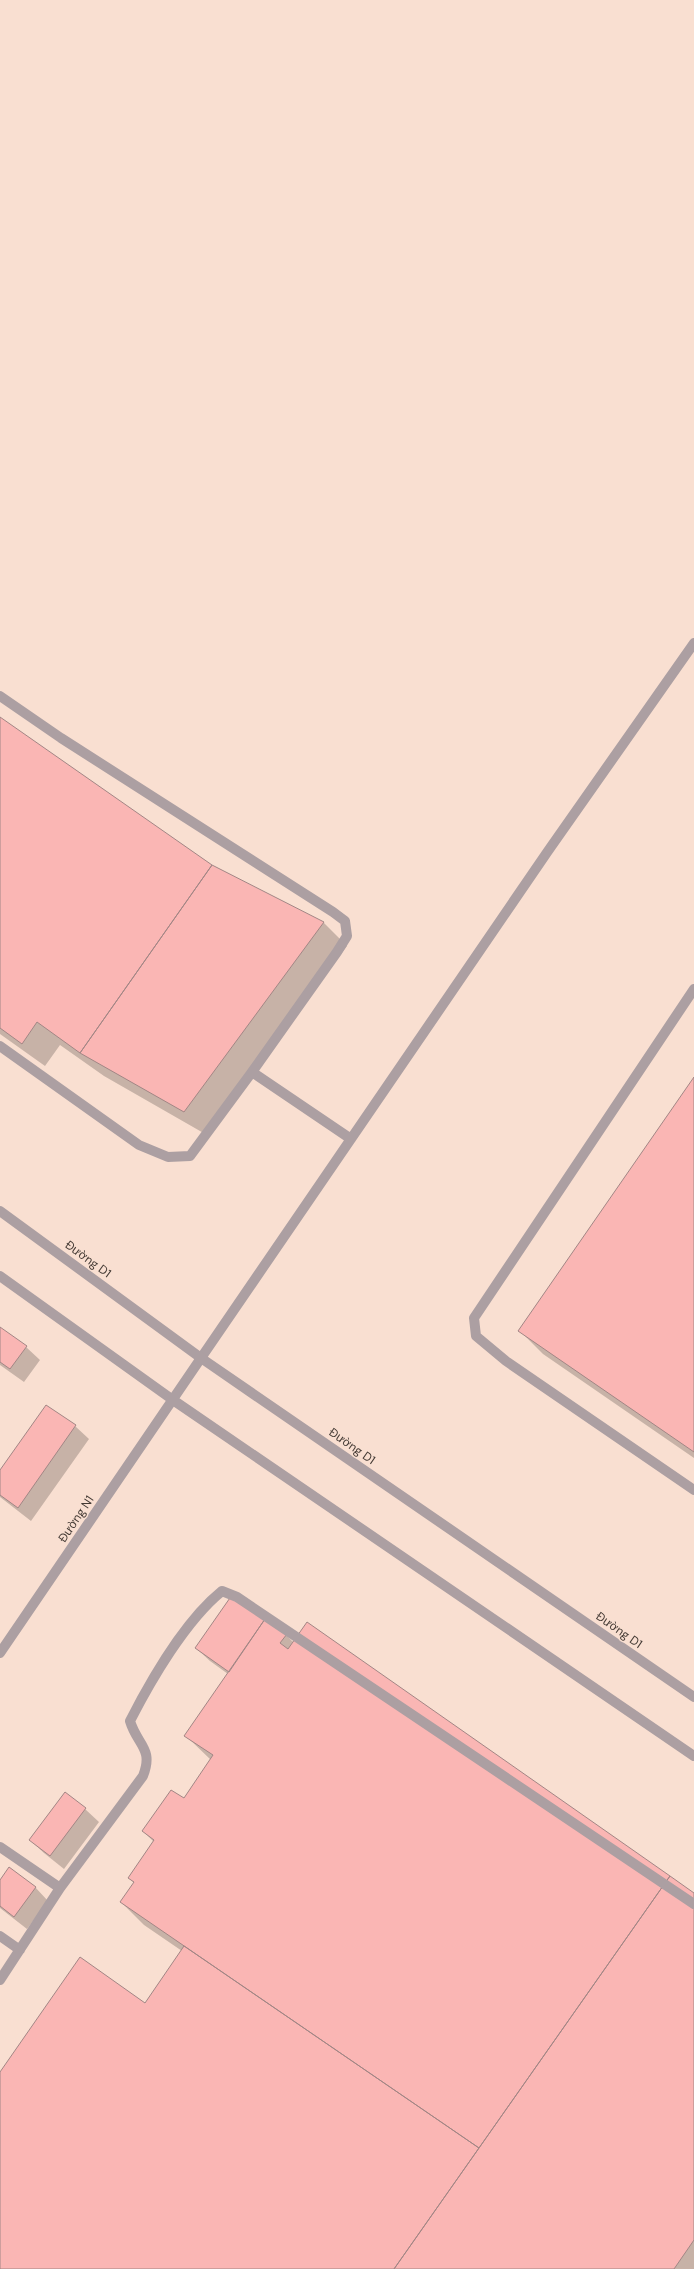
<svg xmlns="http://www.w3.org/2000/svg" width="694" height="2269" viewBox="0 0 694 2269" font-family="'DM Sans',sans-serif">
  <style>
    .shadow { fill: #0003 }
    .building { fill: #fab6b4; stroke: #a28685 }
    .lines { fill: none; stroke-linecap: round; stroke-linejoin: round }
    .lane { stroke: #ac9fa2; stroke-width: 10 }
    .street { stroke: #ac9fa2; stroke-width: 10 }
    .labels { text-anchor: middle; stroke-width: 3; stroke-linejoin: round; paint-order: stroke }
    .street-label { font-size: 12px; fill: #443a34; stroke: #f9dfd1 }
  </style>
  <rect width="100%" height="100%" fill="#f9dfd1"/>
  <path class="shadow" d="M0,718L211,866L324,923L347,946L207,1135L104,1076L60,1045L45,1066L0,1034Z
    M694,1079V1458L543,1354L519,1330Z
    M0,1328L26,1347L40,1360L24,1382L0,1365Z
    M75,1426L89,1439L31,1521L0,1497V1472Z
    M286,1635L294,1643L694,1894V2269H0V2074L145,2004L182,1951L144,1925L121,1902L134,1883L129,1878L154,1842L143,1831L184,1800L211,1760L185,1735L228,1674L210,1661L196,1648Z
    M65,1793L85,1809L99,1822L64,1869L44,1853L30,1840Z
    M0,1881L35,1887L48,1901L27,1929L0,1908Z"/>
  <path class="building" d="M0,717L212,865L80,1053L37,1022L22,1044L0,1028Z
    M212,865L324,922L184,1112L80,1053Z
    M694,1077V1452L518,1331Z
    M0,1327L27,1346L10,1369L0,1362Z
    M46,1405L76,1425L18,1508L0,1495V1470Z
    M232,1595L265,1619L229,1672L195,1648Z
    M265,1619L287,1634L280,1643L288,1649L307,1622L670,1876L479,2148L120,1902L134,1882L128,1878L154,1840L142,1831L171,1790L184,1798L213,1755L184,1736Z
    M65,1792L86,1808L50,1856L29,1840Z
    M9,1867L36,1887L14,1917L0,1906V1880Z
    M670,1876L694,1893V2240L674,2269H394Z
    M184,1946L479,2148L394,2269H0V2072L80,1957L145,2003Z"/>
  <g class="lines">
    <path class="lane" d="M0,696L61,738L333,912L345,921L347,936L337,952L252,1072L351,1139
      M694,989L474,1318L476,1336L506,1361L694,1490
      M0,1046L139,1145L168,1157L190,1156L252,1072
      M201,1358L548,851L694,643
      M0,1847L60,1888
      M0,1936L20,1950
      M0,1980L60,1888L143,1776C154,1748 137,1745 130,1721C151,1680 186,1620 222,1591L237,1597L694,1904"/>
    <path class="street" d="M0,1211L201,1358L694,1697
      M0,1276L173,1400L694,1756
      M0,1653L201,1358"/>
  </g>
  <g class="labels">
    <g class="street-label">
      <text transform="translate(88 1259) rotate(36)" y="4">Đường D1</text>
      <text transform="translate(352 1446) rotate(35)" y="4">Đường D1</text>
      <text transform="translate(76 1519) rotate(-56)" y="4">Đường N1</text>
      <text transform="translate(619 1630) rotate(35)" y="4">Đường D1</text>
    </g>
  </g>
</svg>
